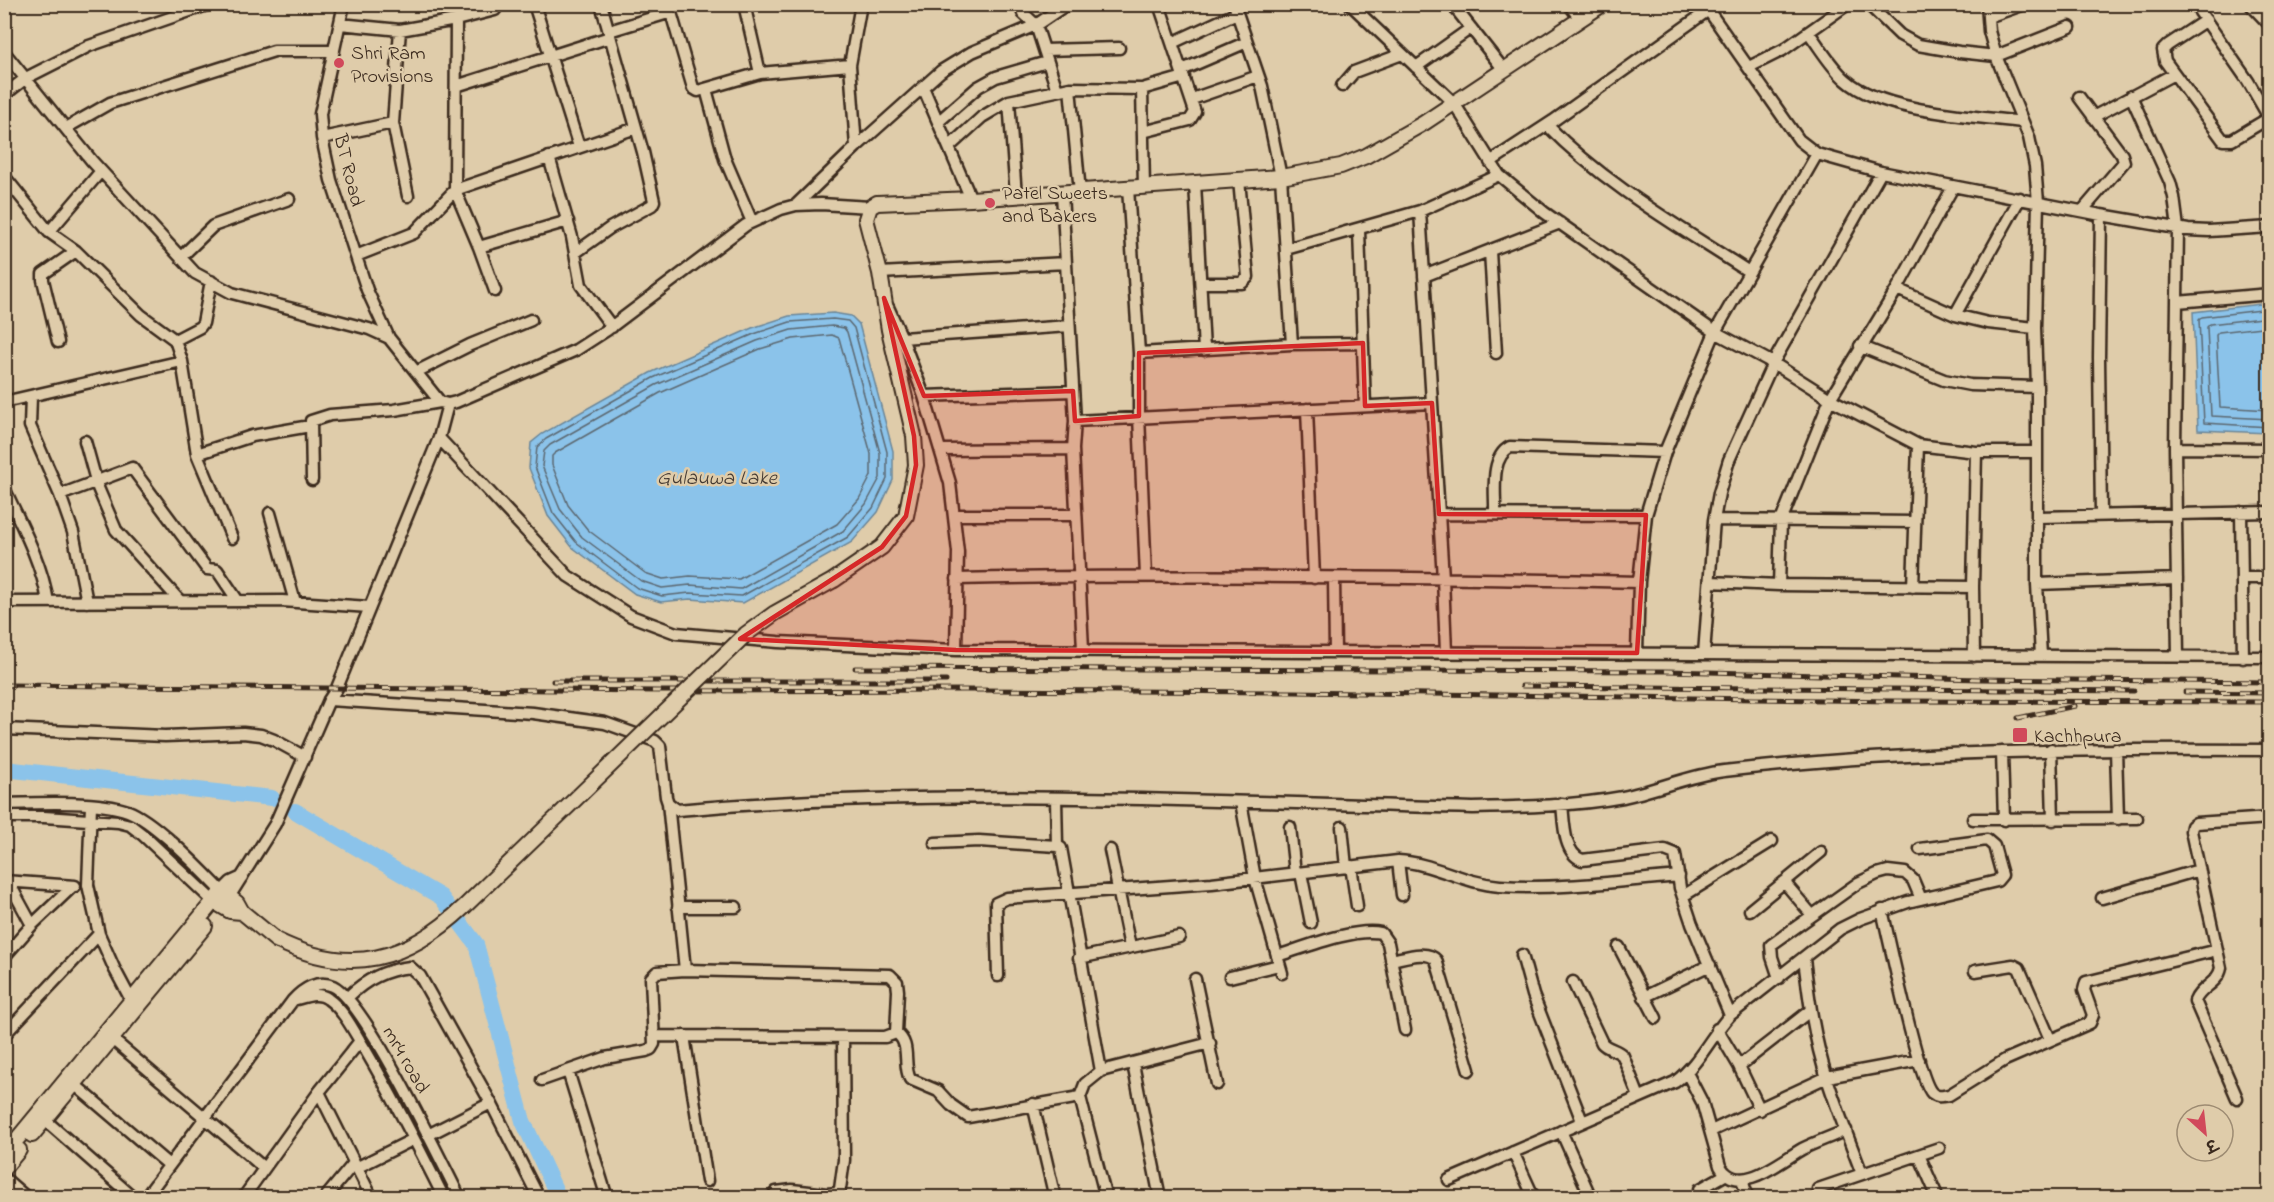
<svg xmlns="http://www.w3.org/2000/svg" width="2274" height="1202" viewBox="0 0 2274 1202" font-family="'Indie Flower','Playpen Sans Deva',sans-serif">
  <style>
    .water { fill: #8bc3ea; stroke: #6b8698; stroke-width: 1.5 }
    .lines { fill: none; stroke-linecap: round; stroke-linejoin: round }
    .shore { stroke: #5b6770; stroke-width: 1.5 }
    .river { stroke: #8bc3ea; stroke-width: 16 }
    .minor-casing { stroke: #3b2a1e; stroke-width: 15 }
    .major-casing { stroke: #3b2a1e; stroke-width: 18 }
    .minor { stroke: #dfccaa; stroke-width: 10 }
    .major { stroke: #dfccaa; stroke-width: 14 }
    .rail-casing { stroke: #3b2a1e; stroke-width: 5 }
    .rail { stroke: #dfccaa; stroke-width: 3; stroke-dasharray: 9; stroke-linecap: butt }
    .major-bridge-casing { stroke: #3b2a1e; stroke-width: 18; stroke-linecap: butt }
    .major-bridge { stroke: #dfccaa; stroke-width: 14 }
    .marked { fill: #d62828; fill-opacity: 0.2; stroke: #d62828; stroke-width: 4.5; stroke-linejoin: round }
    .poi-dot { fill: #d1495b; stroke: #dfccaa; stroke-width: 2 }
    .labels { text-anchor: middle; stroke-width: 5; stroke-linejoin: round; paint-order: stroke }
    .poi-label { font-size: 20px; fill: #3b2a1e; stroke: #dfccaa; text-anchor: start }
    .street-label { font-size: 20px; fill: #3b2a1e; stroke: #dfccaa }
    .water-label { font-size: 21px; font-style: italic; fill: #433932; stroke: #dfccaa }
  </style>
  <rect width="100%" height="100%" fill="#dfccaa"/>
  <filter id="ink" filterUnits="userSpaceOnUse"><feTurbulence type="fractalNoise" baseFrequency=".0167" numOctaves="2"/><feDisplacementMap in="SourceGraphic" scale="12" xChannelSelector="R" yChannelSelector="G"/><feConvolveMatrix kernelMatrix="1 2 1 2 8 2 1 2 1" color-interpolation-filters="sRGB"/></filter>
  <g filter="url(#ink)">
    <path class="water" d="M2269,303V433L2198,430L2193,312Z
      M833,313L851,316L859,324L893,451V480L878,512L852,542L743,603L690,599L661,602L635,594L572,547L548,516L529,468L531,443L542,434L650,373L752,328L789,316Z"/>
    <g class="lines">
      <path class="shore" d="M2270,309L2202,317L2199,320L2204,423L2270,427
        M2270,317L2210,324L2207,327L2211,416L2270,419
        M833,319L848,321L854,328L887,452V479L873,508L848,537L742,596L690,593L662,596L637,588L576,542L553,513L535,467L537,447L546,439L653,378L754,334L790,322Z
        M832,326L844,328L847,332L880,453V478L866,504L843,531L741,589L690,585L662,588L641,581L582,537L560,509L542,466L544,451L550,445L656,385L757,341L791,330Z
        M2270,326L2219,332L2216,335L2220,407L2270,410
        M832,335L839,338L871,454V476L859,499L837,524L739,579L690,576L663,579L645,573L588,530L568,505L552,465V456L555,453L660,393L760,349L793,339Z"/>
      <path class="river" d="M4,769L272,798
        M295,811L441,897L476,944L523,1121L559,1198"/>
      <g class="minor-casing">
        <path id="minor" d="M344,4L320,114L322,138L331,180L367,290L389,338
          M534,4L579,147
          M744,4L760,73
          M1020,4L1023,13L1036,25L1057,90
          M1234,4L1262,86L1281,177L1292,344
          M1350,4L1454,103L1499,175L1545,213L1715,332L1773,363L1830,399L1918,445L1976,452H2036
          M1452,4L1504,70
          M1569,4L1580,19
          M1704,4L1799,140L1817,154L1881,172L2101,215L2188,230L2209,231L2270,227
          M1868,4L1900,35L1918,45L1959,52L1996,56L2070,27
          M1987,4L1989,31L1996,56L2029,137L2035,166L2038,202L2035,328L2037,387V584L2041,656
          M2198,4L2200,12L2248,81L2270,119
          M2250,4L2270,25
          M1988,17L2025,4
          M456,20L495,10
          M2206,20L2168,45L2163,50L2165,61L2223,140H2232L2269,118
          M340,24L400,30L456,20L455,190L479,247L495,291
          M400,30L393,123L408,196
          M609,31L668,13L672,16L693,88L698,91L760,73L850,65
          M1809,33C1821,49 1831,67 1846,80C1883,113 1975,116 2023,122
          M1172,43L1237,13
          M1044,50L1119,48
          M4,52L92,161L195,273L232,293L369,329L389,338L440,402L448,404L456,402L576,350L607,330L746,225L781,209L796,205L821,204L870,207
          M1416,67L1471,28
          M1749,67L1783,50L1848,4
          M1182,70L1247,42
          M456,86L610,37
          M1342,86L1354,72L1402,54
          M923,87L971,199
          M1070,88L1080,192
          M706,89L725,159L752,222
          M1142,89L1144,188
          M4,95L26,78L89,46L210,4
          M2131,96L2170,182L2174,197L2178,228L2175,448L2178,657
          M2079,97L2122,155L2124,162L2083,210
          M1192,99L1258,76
          M1009,101L1016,196
          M2093,117L2174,74
          M938,122L978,87L996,77L1047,62
          M1547,125C1605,185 1680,227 1749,272
          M66,128L110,103L274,51H334
          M1143,132L1190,120L1195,112L1159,4
          M322,138L393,123
          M856,147L850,65L861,4
          M949,147L982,117L1009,101L1070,88L1142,89L1184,77
          M549,157L572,237L581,285L612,327
          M1490,162L1553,121L1717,4
          M4,176L49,232L76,251L141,315L175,340L182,361L197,454L232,538
          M1195,183L1204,350
          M1128,188L1139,353V416L1146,576
          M1062,193L1075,421L1073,449L1083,649
          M796,205L856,147L941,71L972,52L1036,25L1067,4
          M1420,211L1443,578L1446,652
          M2101,215L2099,358L2101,516
          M1359,230L1365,406
          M49,232L101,171
          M479,247L568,221
          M1286,249L1420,211L1499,175
          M1490,251L1496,353
          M575,253L610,228L652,205L654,201L643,152L601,4
          M356,256L414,233L455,190L636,128
          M181,257L213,226L289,199
          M880,273L1066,263
          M1424,276L1560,223
          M1201,283H1242L1248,277L1239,180
          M1897,289L1955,315L1988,323L2035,328
          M2177,302L2270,294
          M888,307L902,338L924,396L950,483L958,552L956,650
          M1955,315L2020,198
          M902,338L1069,326
          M175,340L200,327L203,323L211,281
          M58,342L43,280V274L76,251
          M1860,346L1944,380L1970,385L2037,387
          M1139,353L1292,344L1363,343
          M416,372L470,345L531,320
          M31,396L30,426L60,495L73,532L87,602
          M924,396L1073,391
          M4,402L182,361
          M1307,409L1314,578
          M1075,421L1432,403
          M439,438L568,576L631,616L676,633L778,642L956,650L2270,657
          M85,441L98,488L116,530L180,601
          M2175,448L2270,449
          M941,450L1073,449
          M197,454L252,436L310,426
          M312,480L311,421L330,415L394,410L440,402
          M4,488C21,524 42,563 48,602
          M60,495L132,468L207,569L217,570L238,601
          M2241,512L2243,658
          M270,513L295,602
          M1439,514L1646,515
          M1495,514C1496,494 1489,458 1510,447L1665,452
          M955,515H1076
          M2038,517L2270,512
          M1714,520L1915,522
          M1334,578L1335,652
          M2242,578H2270
          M957,579C1184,574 1412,577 1639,582
          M1710,582L1779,585L1973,587
          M2037,584L2177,579
          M1779,585L1781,521L1830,399L1897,289L1953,187
          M1913,587L1918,445
          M4,602L282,601L369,607
          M1637,653L1639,582L1646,515L1665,452L1715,332L1817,154
          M1704,654L1714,520L1719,493L1729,460L1773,363L1881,172
          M1974,656L1973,587L1976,452
          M329,700L533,713L605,723L655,741L660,746L666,797L668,803L677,810C942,786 1208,802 1473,808C1523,807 1574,806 1623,797C1657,790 1690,775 1724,771C1906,750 2087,749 2270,750
          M4,729L165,736L243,733L261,735L274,740L305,757
          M2051,749L2053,820
          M2116,749L2118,819
          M2002,752L2004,820
          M1056,798L1057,846
          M1241,802L1255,878L1282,973
          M4,804C36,803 99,800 128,811C155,821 200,869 222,891L231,882L242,877
          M1562,804C1564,821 1563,853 1582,860L1665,850L1675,854L1680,888L1692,924L1730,1015
          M91,805L88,885L99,934L114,968L131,1000
          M4,817H44L118,822L130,825L143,835L213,901
          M1973,819L2137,818
          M1290,827L1295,873
          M1342,827L1346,867
          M935,843L979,841L1057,846L1061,848L1101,1071
          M1110,850L1130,947
          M1398,861L1402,895
          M1351,866L1357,906
          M1301,873L1311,923
          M4,881L75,886
          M8,881L32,925
          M1784,882L1812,915
          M1683,896L1772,841
          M229,897L275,824L329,700L337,688L439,438L448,404
          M2102,898L2199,870
          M678,907H736
          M1750,910L1821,852
          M1882,910C1889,938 1918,1080 1932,1093C1938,1098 1942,1096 1949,1095L2005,1060L2090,1023L2093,1015L2084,990L2086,982L2217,950
          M1619,947L1656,1018
          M1522,955L1533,995L1582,1121
          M1277,956C1303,948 1355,927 1381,933L1388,943L1405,1030
          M4,957L32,925L73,886
          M1079,958L1179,937
          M1804,959C1809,999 1814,1039 1827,1078C1837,1110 1850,1142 1862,1174
          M1391,960C1403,958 1427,949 1436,960L1469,1070
          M1975,971L2013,965L2019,968L2050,1039
          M998,976L996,903L1007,898L1212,883L1398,861C1433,863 1463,883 1500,886C1559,890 1620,881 1679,876
          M1230,977L1279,965
          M1779,978L1772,957L1771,945L1858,883L1877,874L1888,871L1905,873L1913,880L1921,899
          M1195,979L1217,1084
          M1573,982L1602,1043C1608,1050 1617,1049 1623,1056L1639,1097
          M348,997C366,979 385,970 410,967L420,976L491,1103L539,1198
          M1644,997L1710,965
          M293,1000C305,997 318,991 328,999C345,1011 355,1034 366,1051C394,1099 419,1148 444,1198
          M1717,1029L1739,1066L1760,1110
          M896,1033C912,1044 902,1064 910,1079L938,1091L951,1105L968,1117L1080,1097L1106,1198
          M4,1035L99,934
          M655,1036L885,1037L896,1033L898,991L897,982L890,975L685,970
          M684,1036L707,1181
          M112,1039L264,1168
          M1133,1064L1160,1198
          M1739,1066L1811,1010
          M568,1071L607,1198
          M1687,1073L1702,1102L1720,1166C1738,1198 1781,1161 1802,1149C1816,1142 1831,1137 1846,1130
          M542,1080L605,1058L646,1051L651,1049L654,1044L651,978L657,972L685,970L668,803
          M74,1084L169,1165
          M319,1092L372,1198
          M1080,1097L1085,1084L1101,1071L1210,1043
          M2237,1098L2195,1001C2200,987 2218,984 2221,968L2191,831L2192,826L2196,823L2270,818
          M1033,1104L1055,1198
          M45,1120L134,1198
          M1561,1131L1591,1198
          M1711,1131L1827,1077L1919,1060
          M428,1135L491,1103
          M1513,1152L1534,1198
          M1919,1155L1938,1198
          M356,1168L414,1139
          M4,1178L27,1198
          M1449,1180L1675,1082C1699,1064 1711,1036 1730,1015L1840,929L1860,919L1908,902L1997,881L2002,875L1994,846L1987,840L1920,849
          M1742,1180L1748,1198
          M1818,1189L1939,1148
          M145,1198L293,1000C303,989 318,979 333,986C365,1001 440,1159 460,1198
          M243,1198L319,1092L360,1041
          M325,1198L354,1163
          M772,1198L776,1192L792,1190L827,1194L837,1193L840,1189L844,1160L843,1037
          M1699,1198L1700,1189L1725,1175"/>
      </g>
      <g class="major-casing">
        <path id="major" d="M834,580L882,547L906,516L916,465L914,436L889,330L880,273L866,219L870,207L877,203L971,199L1281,177L1341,166L1366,156L1424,123L1603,4
          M213,901L230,911L242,912
          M32,1135L205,926
          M4,1155L222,891L237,903L242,912L276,940
          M4,1168L19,1150"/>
      </g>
      <use href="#minor" class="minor"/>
      <use href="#major" class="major"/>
      <g class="rail-casing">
        <path id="rail" d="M855,668L1667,671L1980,679L2270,682
          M553,681H946
          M4,685L660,691L966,690L1293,692L1892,701L2270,702
          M1522,686L2134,691
          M2185,692L2270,693
          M2018,718L2075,706"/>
      </g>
      <use href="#rail" class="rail"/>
      <g class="major-bridge-casing">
        <path id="major-bridge" d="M276,940C350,977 407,961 465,906L746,634L775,613L834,580"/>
      </g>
      <use href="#major-bridge" class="major-bridge"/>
    </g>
  </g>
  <path class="marked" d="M884,298L924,396L1073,391L1075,421L1139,416V353L1363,343L1365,406L1432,403L1439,514L1646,515L1637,653L956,650L740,639L882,547L906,516L916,465L914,436Z"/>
  <g class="poi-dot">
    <circle cx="339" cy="63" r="6"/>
    <circle cx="990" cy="203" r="6"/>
    <rect x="2012" y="727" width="16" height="16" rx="3"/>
  </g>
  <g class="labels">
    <g class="poi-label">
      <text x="351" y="59">Shri Ram<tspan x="351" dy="23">Provisions</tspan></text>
      <text x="1002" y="199">Patel Sweets<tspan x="1002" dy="23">and Bakers</tspan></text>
      <text x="2034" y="742">Kachhpura</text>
    </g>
    <g class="street-label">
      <text transform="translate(350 170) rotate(76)" y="7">BT Road</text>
      <text transform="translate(407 1059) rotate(60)" y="7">mr4 road</text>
    </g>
    <g class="water-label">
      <text x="717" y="484">Gulauwa Lake</text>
    </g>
  </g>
  <rect width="2274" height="1202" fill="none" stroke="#dfccaa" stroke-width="24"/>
  <rect x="12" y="12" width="2250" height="1178" fill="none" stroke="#3b2a1e" stroke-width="2" filter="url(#ink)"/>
  <g transform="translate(2205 1133) rotate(153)"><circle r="28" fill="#dfccaa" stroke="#9d8b72" stroke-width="1.5"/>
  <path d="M0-4.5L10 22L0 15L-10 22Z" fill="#d1495b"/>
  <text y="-9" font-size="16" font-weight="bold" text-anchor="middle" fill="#3b2a1e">उ</text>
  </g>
</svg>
